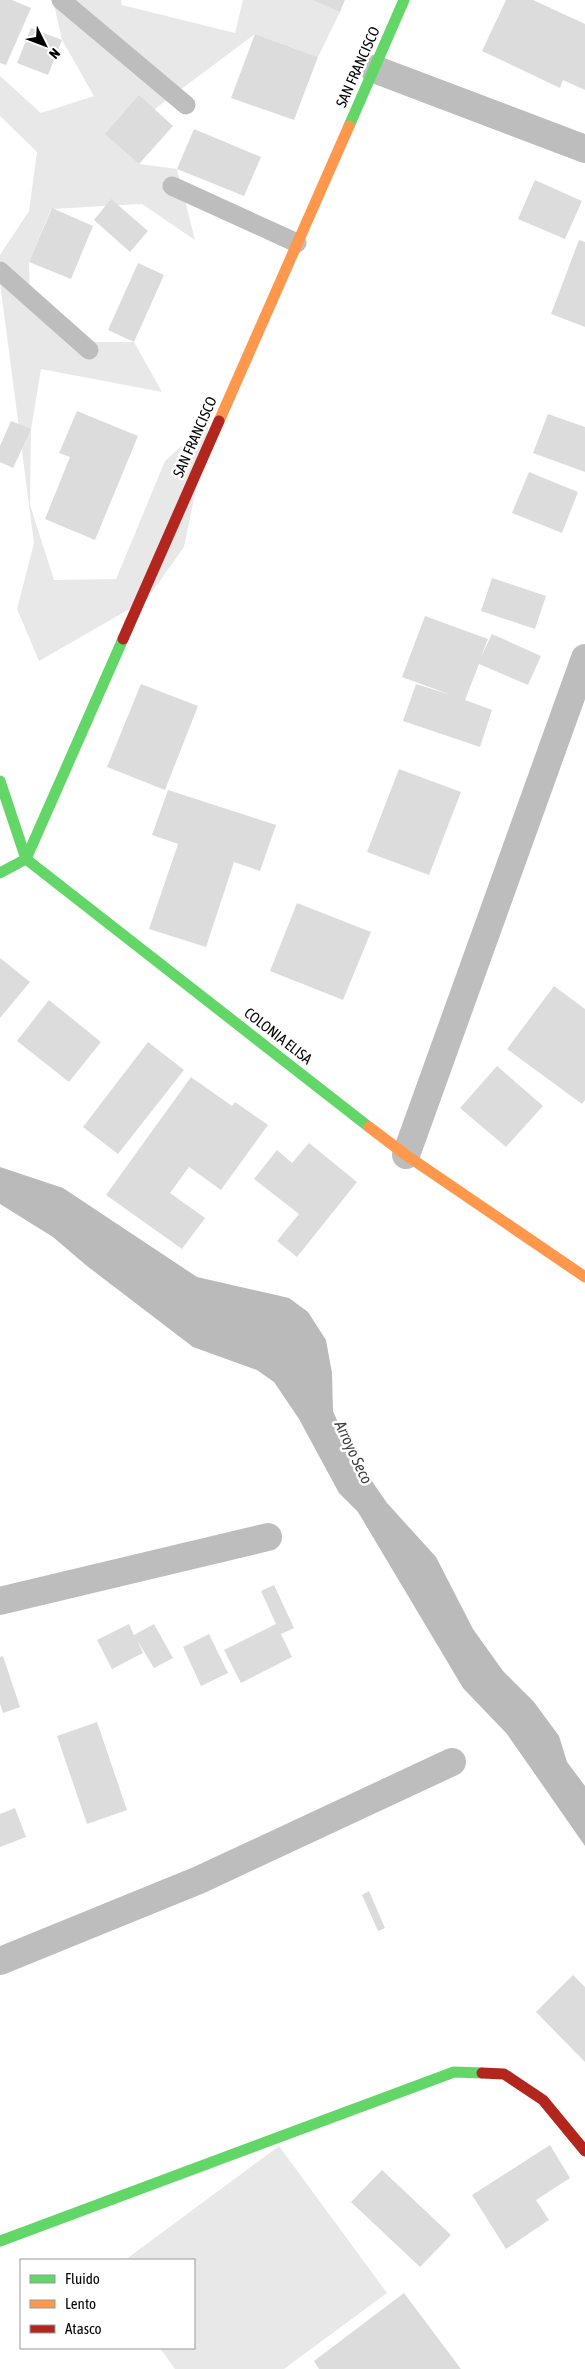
<svg xmlns="http://www.w3.org/2000/svg" width="585" height="2369" viewBox="0 0 585 2369" font-family="'Asap Condensed',sans-serif">
  <style>
    .green { fill: #e8e8e8 }
    .water { fill: #bababa }
    .building { fill: #dcdcdc }
    .lines { fill: none; stroke-linecap: round; stroke-linejoin: round }
    .lane { stroke: #bdbdbd; stroke-width: 19 }
    .street { stroke: #bdbdbd; stroke-width: 28 }
    .fast { stroke: #63d668; stroke-width: 11 }
    .slow { stroke: #ff974d; stroke-width: 11 }
    .jam { stroke: #b3261e; stroke-width: 11 }
    .labels { text-anchor: middle; stroke-width: 5; stroke-linejoin: round; paint-order: stroke }
    .street-label { font-size: 15px; fill: #000; stroke: #fff }
    .water-label { font-size: 16px; font-style: italic; fill: #3e3e3e; stroke: #fff }
  </style>
  <rect width="100%" height="100%" fill="#fff"/>
  <path class="green" d="M53,0H121L122,5L235,33L243,0H332L340,12L318,57L255,34L156,108L139,164L177,169L195,240L142,204L51,209L29,262L30,300L76,342H134L162,392L41,369L31,429L30,505L54,580L116,579L165,461L210,420L184,547L147,599L39,661L17,609L34,543L0,283V255L29,211L37,152L0,116V76L41,113L94,96L62,40Z
    M279,2146L387,2293L284,2369H175L160,2348H194V2260H125Z"/>
  <path class="water" d="M0,1167L63,1188L197,1277L289,1298L308,1312L326,1340L332,1373L333,1411L349,1448L387,1503L436,1557L473,1629L503,1671L534,1702L559,1736L567,1762L585,1786V1846L507,1734L463,1688L358,1512L339,1493L299,1419L274,1382L257,1370L193,1347L87,1266L53,1237L0,1204Z"/>
  <path class="building" d="M0,0H12L31,8L6,65L0,63Z
    M313,0H345L340,12Z
    M506,0H533L585,24V90L563,80L560,88L482,51Z
    M31,28L62,40L48,75L17,63Z
    M255,34L318,57L294,120L231,98Z
    M139,95L173,126L139,164L105,134Z
    M194,129L261,157L244,196L177,169Z
    M535,180L582,201L565,239L518,219Z
    M111,199L148,231L130,252L94,220Z
    M52,208L93,226L71,279L29,262Z
    M579,240L585,242V327L551,314Z
    M138,263L164,275L134,342L108,330Z
    M77,411L138,436L95,540L45,519L70,457L59,453Z
    M548,414L585,427V472L533,453Z
    M11,421L31,429L13,468L0,462V446Z
    M529,472L578,492L562,533L512,513Z
    M492,578L546,596L535,629L481,611Z
    M425,616L488,639L481,657L492,634L541,656L528,685L479,664L465,700L492,710L480,747L403,721L416,684L451,695L402,677Z
    M141,684L198,706L165,790L107,767Z
    M399,769L461,792L429,875L367,852Z
    M168,790L276,825L260,871L234,862L206,947L149,929L178,844L152,835Z
    M297,903L371,932L343,1000L270,971Z
    M0,958L30,982L0,1018Z
    M554,986L585,1009V1100L582,1104L507,1049Z
    M49,1000L101,1042L69,1082L17,1041Z
    M148,1042L184,1070L118,1154L83,1127Z
    M497,1066L543,1106L506,1147L460,1108Z
    M191,1077L232,1106L235,1102L268,1125L221,1190L189,1167L170,1193L205,1218L182,1249L106,1195Z
    M309,1143L357,1182L297,1257L277,1241L299,1214L254,1179L277,1150L292,1163Z
    M274,1585L294,1628L281,1634L292,1657L241,1683L224,1650L276,1624L261,1591Z
    M129,1624L134,1635L154,1624L173,1658L154,1668L137,1640L143,1653L112,1669L97,1640Z
    M209,1634L228,1673L201,1686L183,1647Z
    M3,1656L20,1707L3,1713L0,1704V1657Z
    M97,1722L127,1810L87,1824L57,1736Z
    M15,1808L26,1837L0,1847V1814Z
    M369,1891L385,1928L378,1931L362,1895Z
    M573,1975L585,1987V2062L536,2012Z
    M550,2145L570,2178L536,2200L549,2220L506,2249L472,2195Z
    M382,2170L451,2235L420,2267L351,2202Z
    M404,2293L461,2369H319L314,2361Z"/>
  <g class="lines">
    <path class="lane" d="M61,0L186,105
      M172,186L297,243
      M0,271L89,350"/>
    <path class="street" d="M374,69L585,149
      M406,1155L585,658
      M0,1601L268,1537
      M0,1961L199,1880L452,1762"/>
    <path class="fast" d="M349,126L404,0
      M0,781L26,859L369,1127
      M0,873L26,859L123,639
      M0,2241L454,2072L482,2073"/>
    <path class="slow" d="M219,421L349,126
      M369,1127L406,1155L585,1277"/>
    <path class="jam" d="M123,639L219,421
      M482,2073L504,2074L543,2100L585,2151"/>
  </g>
  <g class="labels">
    <g class="street-label">
      <text transform="translate(358 67) rotate(-66)" y="5">SAN FRANCISCO</text>
      <text transform="translate(195 437) rotate(-66)" y="5">SAN FRANCISCO</text>
      <text transform="translate(278 1036) rotate(38)" y="5">COLONIA ELISA</text>
    </g>
    <g class="water-label">
      <text transform="translate(354 1452) rotate(65)" y="6">Arroyo Seco</text>
    </g>
  </g>
  <rect x="20" y="2259" width="175" height="90" fill="#ffffff" stroke="#999999"/>
  <rect x="30" y="2275" width="25" height="8" fill="#63d668" stroke="#999999"/>
  <text x="65" y="2284" font-size="15" fill="#000000">Fluido</text>
  <rect x="30" y="2300" width="25" height="8" fill="#ff974d" stroke="#999999"/>
  <text x="65" y="2309" font-size="15" fill="#000000">Lento</text>
  <rect x="30" y="2325" width="25" height="8" fill="#b3261e" stroke="#999999"/>
  <text x="65" y="2334" font-size="15" fill="#000000">Atasco</text>
  <g transform="translate(45 45) rotate(132)" stroke="#ffffff" stroke-width="4" paint-order="stroke">
  <path d="M0-4L9 19L0 12L-9 19Z" fill="#000000"/>
  <text y="-8" font-size="14" font-weight="bold" text-anchor="middle" fill="#000000">N</text>
  </g>
</svg>
